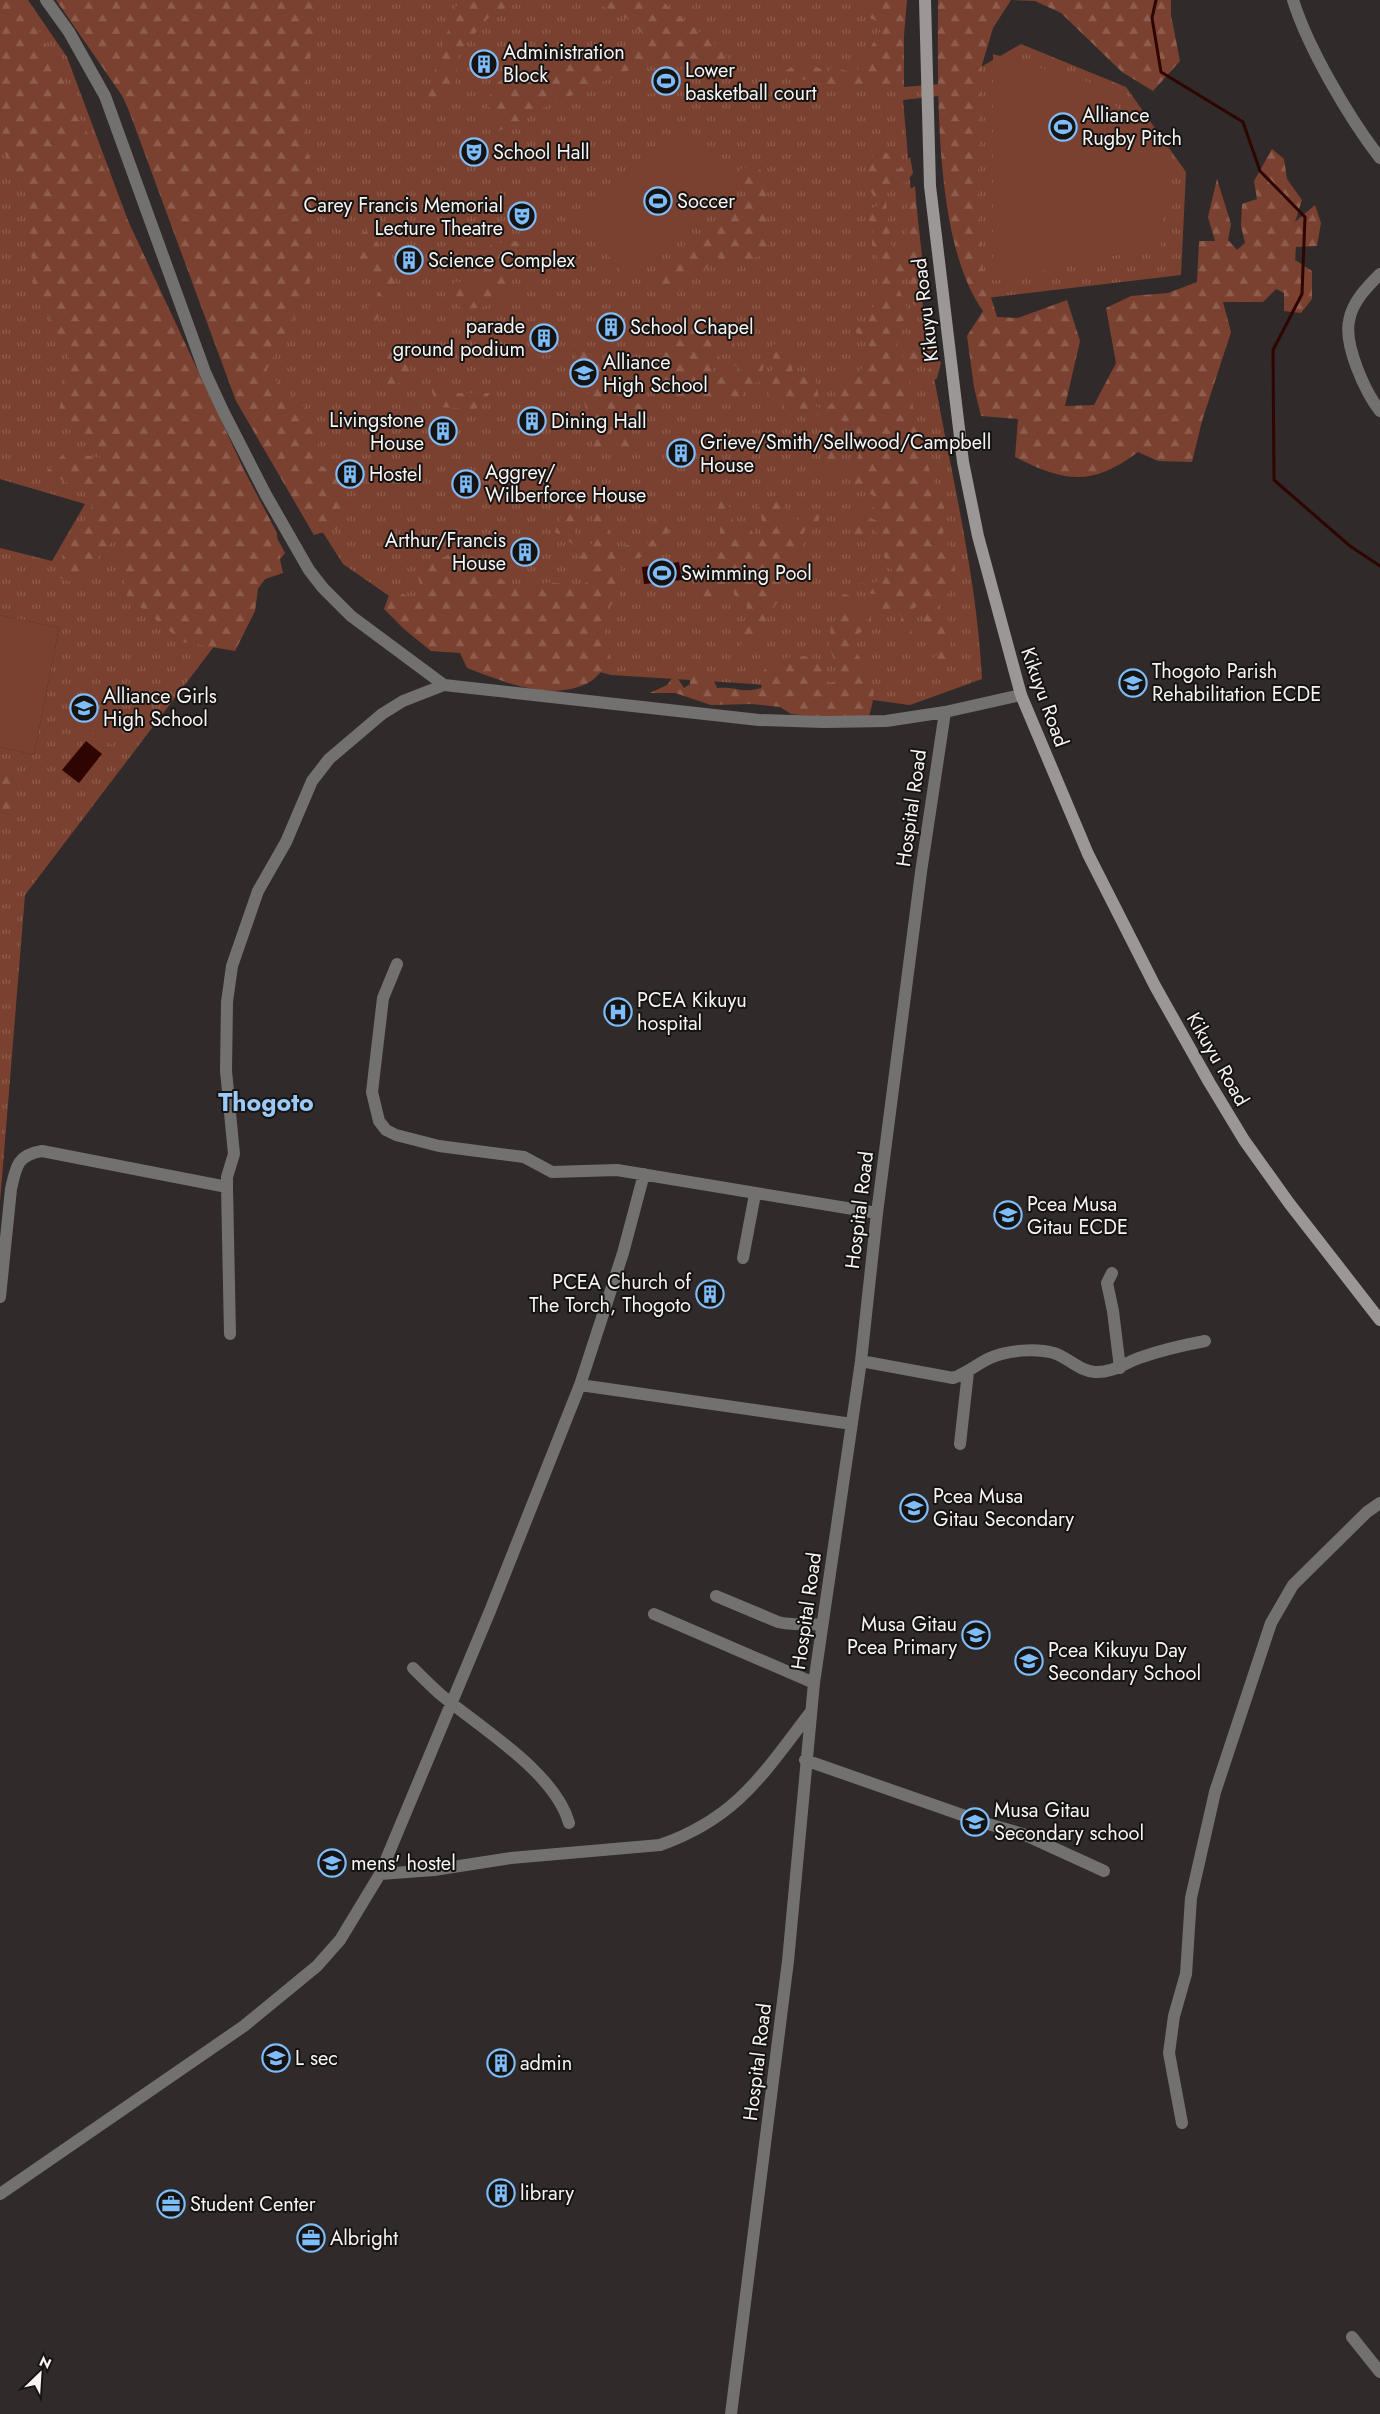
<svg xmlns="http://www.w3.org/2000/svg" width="1380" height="2414" viewBox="0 0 1380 2414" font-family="Jost,sans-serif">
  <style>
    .grass { fill: url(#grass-tufts) }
    .forest { fill: url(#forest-firs) }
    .pitch { fill: #7b4130 }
    .water { fill: #2e0500 }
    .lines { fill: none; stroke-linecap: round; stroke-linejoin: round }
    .stream { stroke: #2e0500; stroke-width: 3 }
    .minor { stroke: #737170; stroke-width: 12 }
    .secondary { stroke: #9b9796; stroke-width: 12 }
    .labels { text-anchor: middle; stroke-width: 4; stroke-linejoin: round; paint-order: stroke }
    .poi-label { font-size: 20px; fill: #f7f4f3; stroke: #161413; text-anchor: start }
    .street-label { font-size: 20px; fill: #f7f4f3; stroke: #161413 }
    .district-label { font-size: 25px; font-weight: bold; fill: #9ccaf7; stroke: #161413 }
  </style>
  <defs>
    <pattern id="grass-tufts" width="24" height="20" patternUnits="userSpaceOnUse" patternTransform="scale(1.25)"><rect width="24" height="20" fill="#7b4130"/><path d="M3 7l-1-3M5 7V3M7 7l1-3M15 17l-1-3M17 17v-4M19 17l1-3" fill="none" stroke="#8e5d4e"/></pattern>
    <pattern id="forest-firs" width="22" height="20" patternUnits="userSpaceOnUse" patternTransform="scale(1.25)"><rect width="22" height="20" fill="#7b4130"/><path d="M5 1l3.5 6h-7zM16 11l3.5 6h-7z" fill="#8e5d4e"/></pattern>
  </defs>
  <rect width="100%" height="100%" fill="#302b2a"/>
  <path class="grass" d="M0,0H28L67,57L177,352L285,553L25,895L0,1202V747L34,755L59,628L0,615V548L52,561L85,504L0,479Z
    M70,0H904V87L953,83L1021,44L1126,87L1186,172L1181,275L978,299L956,94L903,100C910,173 914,248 925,321C942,441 976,559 982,679L910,705L754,684L611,675L491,642L411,611L343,564L255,426L136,125L98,45Z"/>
  <path class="forest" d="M0,0H23L28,6L245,472L277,533L278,551L283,573L259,581L255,611L235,651L183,642L125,594L119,534L75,584L53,575L97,498L47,472L65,452L101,458L59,411L70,360L34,287L26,195L0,144Z
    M56,0H320L302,108L312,181L311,228L315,267L295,314L266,371L317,419L319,463L342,485V527L314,535L236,401L125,100Z
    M468,0H522L490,16L459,52L456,80L446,102L433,107L426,97L456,6Z
    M582,0L661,1L724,51L731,66L707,72L686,65L661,60L645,63L541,109L519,124L497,131L488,102L493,85L521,69L542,62L557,47L584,45L593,60C614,57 631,54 646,39C630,15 610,7 582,0Z
    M863,0H907L900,83L861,89L812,82L782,73L801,61L829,72L837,55L842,70L856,73L884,24L865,16Z
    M938,0H1171V15L1180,61L1153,91L1122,72L1061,13L1035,1L1011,0L993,28L981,68L978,188L983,271L997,317L1018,318L1067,300L1080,341L1065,406L1094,405L1116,363L1106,308L1131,296L1168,293L1197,282L1199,241H1215L1208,217L1217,179L1231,224L1228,240L1237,250L1245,243L1241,226L1242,204L1257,199L1254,181L1272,149L1284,159L1287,179L1302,200L1295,222L1315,205L1321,223L1317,246L1296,247L1295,260L1312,271V299L1301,313L1284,311V293L1276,289L1263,302H1223L1231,332L1202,421L1192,462L1158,461L1138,452C1092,487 1064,482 1015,457L1018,419L981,416L974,387L967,336L983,311C933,241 938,85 938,0Z
    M876,147L897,159L898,170L910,157L913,173L905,184L897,181L896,188L886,194C885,217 894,233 891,256L900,259L906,247L907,191L915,186C917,225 925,262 924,300L916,306L910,301L905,292L910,281L907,273L893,276L908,310L900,328L895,359L901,361L906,348H913L920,332C930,340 934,352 941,363L937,378L931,383L926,375L930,368L927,358L917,362L909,383L914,413L930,473L946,512L943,533L948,545L956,546C958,563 951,576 949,593L935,602L948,619L951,636L950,659L933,676L930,661L941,651L933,642L921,633L927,609L922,602L909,612L912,635H898L902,615L884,614L871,610V626L850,639C865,674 882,674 869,716L816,717L791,714L780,707L752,704L711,705L675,693H650L667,685L675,674L684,688L690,684V672L712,676L717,688C737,686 741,694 761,688L764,670L773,660L805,656L823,662L829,683L838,681L835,662L829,647L831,626L839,619V607L843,594L852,596L850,619L861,616L867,605L876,603L884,595L865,593L858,584L876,582L882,576L897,580L881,551L877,533L870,527L862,537L849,535L853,519L862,514L879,522L881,513L869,504L874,496L855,487L847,474C858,466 865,442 855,431C851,425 841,420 836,416L840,432L846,440L839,448L838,479L822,471L820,448L830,446L833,438C821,406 817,417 788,411L782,403L769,398L767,382L773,376L771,371L774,366L772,343L790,353L793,374L816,380L819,399L815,406L824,409C837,401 839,394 837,379L845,373L854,378L875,352L850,326L859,323L865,331C873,310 883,282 877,259C877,256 874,252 873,249C871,244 873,238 873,233C872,225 867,219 867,211L878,205L868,186L866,172Z
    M756,167L768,176L766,215L771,240L765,255L732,264L714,256L704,272L689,270L680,290L661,298V286L664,273L687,241L706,236L716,230L727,211L743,202L746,194L739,169Z
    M373,229L379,250L394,273L396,286L391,300L375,321L364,313C383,289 391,281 357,268L358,235Z
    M517,241L525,259L510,272V294L480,308L461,309L455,296L454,282H464L480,294L482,285L480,265L491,244Z
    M721,316L722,332L716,340L720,361C714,368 708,374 713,382L730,372L742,370L730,362L733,340L738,361L745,365L765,359L760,382L746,385L741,399L728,396L727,386L723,384L712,409L717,423L703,397L680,395L659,400L667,367L657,361L663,353L675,349L676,332L707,325Z
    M571,333L578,351L597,350L601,354L603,374L611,373L612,388L622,403L633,397L646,413L647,434L642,423L634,418L623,427L626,436L635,435L633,448L619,453L614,426L598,464L591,456L593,431L583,399L590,391L581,380Z
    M383,347L395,354L403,356L413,347L418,353L411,367L409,382L398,383L394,392L369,387L375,368L381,377L389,369L382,362Z
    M439,385L448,393H490L481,406L468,413L458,408L438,407L431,389Z
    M593,475L606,499V521L612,541L604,549L620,551L626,545H645L657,537L654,513L670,527C659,557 648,554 621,562L620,596L601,615L611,661C604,668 597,678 588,683C549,702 505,682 467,668L460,653L431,651L404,629L384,609L392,587L411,599L422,592L416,569L431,558L445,557L455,549L486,563L498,577L520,592C547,580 551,580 578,589L587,582L586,568L573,544L555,532L572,488L575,510V535L592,544L595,530L588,490Z
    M785,499L782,520L792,526L809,508L821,513L815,530L811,518L804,532L800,557L778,568L785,586L781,598L769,613L759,639L740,657C740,639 745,624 747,606L734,595L733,586L745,569V557L731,575L726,590L711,602L697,591C696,568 723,553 720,530C720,526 717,520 715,516L721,500L732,509L733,526L738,542L746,541L753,526L756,538H765L759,504Z
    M0,769L18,772L14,809L0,828Z"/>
  <path class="pitch" d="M993,54L1099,85L1167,169L1161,246L993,281Z
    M688,69L691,91L644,94L643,72Z
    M683,127L735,185L629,282L580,218Z
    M633,565L637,595L628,596L625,567Z
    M0,615L59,628L34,755L0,747Z
    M95,722L117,737L111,745L89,730Z"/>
  <path class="water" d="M679,562L682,580L644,584L642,567Z
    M86,741L102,754L79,783L62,770Z"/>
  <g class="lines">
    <path class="stream" d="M1156,0L1152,18L1161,72L1243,122L1260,171L1305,217L1302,294L1273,350L1274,480L1350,546L1380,566"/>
    <path class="minor" d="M46,0L69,32L105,96L205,372L223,411L266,495L309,570L323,588L351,616L444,685L759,720L824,722L886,721L945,712L1021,695
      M1293,0C1308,48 1349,118 1380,158
      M1380,274C1367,287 1352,302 1349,321C1344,345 1365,392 1380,411
      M397,964L383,998L372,1092L379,1121L386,1130L396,1135L439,1146L524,1157L552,1172L617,1170L877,1213
      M227,1187V1177L234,1154L226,1071L227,1002L232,966L258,891L286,842L312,781L329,759L382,714L403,701L444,685
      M743,1258L755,1194
      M1112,1273L1107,1283L1113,1311L1120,1368
      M0,1297L11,1189C16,1167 17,1155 42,1151L227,1187L230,1334
      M861,1361L953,1378C967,1373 977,1364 990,1358C1008,1350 1036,1348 1054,1353C1069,1358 1079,1371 1095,1372C1113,1373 1126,1362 1142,1357C1162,1350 1184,1345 1205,1341
      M580,1385L852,1424
      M960,1444L968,1372
      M716,1596L778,1622C793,1626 807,1623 822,1625
      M654,1614L814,1683
      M413,1668C422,1677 431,1686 440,1694C479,1727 555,1772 569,1823
      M805,1760L988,1824L1023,1834L1104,1871
      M380,1874L434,1870L511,1858L660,1845C737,1818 763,1774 810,1713
      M1182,2123L1169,2053L1174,2016L1186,1974L1191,1898L1215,1792L1271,1623L1293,1585L1367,1512L1380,1503
      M0,2194L244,2026L317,1966L340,1940L380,1874L490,1611L580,1385L623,1253L644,1174
      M1352,2337L1380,2372
      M731,2414L788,1961L814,1683L861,1361L877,1213L921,872L945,712"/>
    <path class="secondary" d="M925,0L930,186L963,462L978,536L1021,695L1088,854L1155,986L1209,1082L1244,1140L1289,1203L1380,1320"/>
  </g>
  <defs>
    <g id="building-ring" transform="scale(1.4375)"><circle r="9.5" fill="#161413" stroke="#7ebdf9" stroke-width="1.5"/><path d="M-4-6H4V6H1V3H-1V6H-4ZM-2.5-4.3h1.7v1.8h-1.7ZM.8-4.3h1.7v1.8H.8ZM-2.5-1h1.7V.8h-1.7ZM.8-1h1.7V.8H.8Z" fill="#7ebdf9"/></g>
    <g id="stadium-ring" transform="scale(1.4375)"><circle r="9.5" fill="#161413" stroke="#7ebdf9" stroke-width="1.5"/><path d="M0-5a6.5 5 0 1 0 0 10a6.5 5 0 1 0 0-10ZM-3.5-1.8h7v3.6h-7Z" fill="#7ebdf9"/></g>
    <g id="theatre-ring" transform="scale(1.4375)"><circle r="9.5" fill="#161413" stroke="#7ebdf9" stroke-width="1.5"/><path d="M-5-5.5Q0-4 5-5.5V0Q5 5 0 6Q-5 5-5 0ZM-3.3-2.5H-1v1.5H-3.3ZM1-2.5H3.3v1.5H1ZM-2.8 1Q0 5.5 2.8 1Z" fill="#7ebdf9"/></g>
    <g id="school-ring" transform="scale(1.4375)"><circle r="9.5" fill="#161413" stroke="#7ebdf9" stroke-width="1.5"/><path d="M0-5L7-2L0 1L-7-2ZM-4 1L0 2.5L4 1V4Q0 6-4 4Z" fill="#7ebdf9"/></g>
    <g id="hospital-ring" transform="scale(1.4375)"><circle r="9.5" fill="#161413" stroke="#7ebdf9" stroke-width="1.5"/><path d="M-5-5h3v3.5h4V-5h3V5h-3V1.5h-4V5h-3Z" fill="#7ebdf9"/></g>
    <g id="office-ring" transform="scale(1.4375)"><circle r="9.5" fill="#161413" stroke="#7ebdf9" stroke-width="1.5"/><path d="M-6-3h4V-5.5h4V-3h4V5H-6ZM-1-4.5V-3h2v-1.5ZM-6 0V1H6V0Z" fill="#7ebdf9"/></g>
  </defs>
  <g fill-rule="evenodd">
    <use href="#building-ring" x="484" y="64"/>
    <use href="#stadium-ring" x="666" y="81"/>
    <use href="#stadium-ring" x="1063" y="127"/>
    <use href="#theatre-ring" x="474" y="152"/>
    <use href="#stadium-ring" x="658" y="201"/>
    <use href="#theatre-ring" x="522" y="216"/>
    <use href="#building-ring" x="409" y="260"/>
    <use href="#building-ring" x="611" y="327"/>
    <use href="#building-ring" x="544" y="338"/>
    <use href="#school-ring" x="584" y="373"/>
    <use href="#building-ring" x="532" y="421"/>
    <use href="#building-ring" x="443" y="431"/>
    <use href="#building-ring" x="681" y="453"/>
    <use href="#building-ring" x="350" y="474"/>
    <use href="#building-ring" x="466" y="484"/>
    <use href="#building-ring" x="525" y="552"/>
    <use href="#stadium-ring" x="662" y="573"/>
    <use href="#school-ring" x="1133" y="683"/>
    <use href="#school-ring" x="84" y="708"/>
    <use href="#hospital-ring" x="618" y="1012"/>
    <use href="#school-ring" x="1008" y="1215"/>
    <use href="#building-ring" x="710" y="1294"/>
    <use href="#school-ring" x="914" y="1508"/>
    <use href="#school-ring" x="976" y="1635"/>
    <use href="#school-ring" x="1029" y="1661"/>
    <use href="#school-ring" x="975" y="1822"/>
    <use href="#school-ring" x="332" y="1863"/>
    <use href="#school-ring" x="276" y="2058"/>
    <use href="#building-ring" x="501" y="2063"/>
    <use href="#building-ring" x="501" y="2193"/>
    <use href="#office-ring" x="171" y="2204"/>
    <use href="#office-ring" x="311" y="2238"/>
  </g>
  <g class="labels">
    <g class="poi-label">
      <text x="503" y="59">Administration<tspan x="503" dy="23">Block</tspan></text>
      <text x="685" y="77">Lower<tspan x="685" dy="23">basketball court</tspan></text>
      <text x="1082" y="122">Alliance<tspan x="1082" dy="23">Rugby Pitch</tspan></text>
      <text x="493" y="159">School Hall</text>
      <text x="677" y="208">Soccer</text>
      <text x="503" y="212" text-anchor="end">Carey Francis Memorial<tspan x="503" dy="23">Lecture Theatre</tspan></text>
      <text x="428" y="267">Science Complex</text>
      <text x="525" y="333" text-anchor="end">parade<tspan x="525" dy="23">ground podium</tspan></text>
      <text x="630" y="334">School Chapel</text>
      <text x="603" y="369">Alliance<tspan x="603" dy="23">High School</tspan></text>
      <text x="424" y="427" text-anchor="end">Livingstone<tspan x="424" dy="23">House</tspan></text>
      <text x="551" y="428">Dining Hall</text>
      <text x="700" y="449">Grieve/Smith/Sellwood/Campbell<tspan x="700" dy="23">House</tspan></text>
      <text x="485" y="479">Aggrey/<tspan x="485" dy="23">Wilberforce House</tspan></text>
      <text x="369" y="481">Hostel</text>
      <text x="506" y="547" text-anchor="end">Arthur/Francis<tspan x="506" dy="23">House</tspan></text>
      <text x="681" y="580">Swimming Pool</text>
      <text x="1152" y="678">Thogoto Parish<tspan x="1152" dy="23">Rehabilitation ECDE</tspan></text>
      <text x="103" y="703">Alliance Girls<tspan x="103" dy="23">High School</tspan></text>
      <text x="637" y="1007">PCEA Kikuyu<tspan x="637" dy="23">hospital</tspan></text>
      <text x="1027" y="1211">Pcea Musa<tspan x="1027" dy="23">Gitau ECDE</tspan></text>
      <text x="691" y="1289" text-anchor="end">PCEA Church of<tspan x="691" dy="23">The Torch, Thogoto</tspan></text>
      <text x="933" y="1503">Pcea Musa<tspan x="933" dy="23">Gitau Secondary</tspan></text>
      <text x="957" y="1631" text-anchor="end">Musa Gitau<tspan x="957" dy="23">Pcea Primary</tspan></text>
      <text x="1048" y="1657">Pcea Kikuyu Day<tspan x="1048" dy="23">Secondary School</tspan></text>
      <text x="994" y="1817">Musa Gitau<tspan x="994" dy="23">Secondary school</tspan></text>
      <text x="351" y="1870">mens' hostel</text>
      <text x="295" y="2065">L sec</text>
      <text x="520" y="2070">admin</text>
      <text x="520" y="2200">library</text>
      <text x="190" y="2211">Student Center</text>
      <text x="330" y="2245">Albright</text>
    </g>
    <g class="street-label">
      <text transform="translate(925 310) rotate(-97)" y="7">Kikuyu Road</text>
      <text transform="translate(1045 697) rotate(70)" y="7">Kikuyu Road</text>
      <text transform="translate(911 808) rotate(-82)" y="7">Hospital Road</text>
      <text transform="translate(1218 1059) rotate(60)" y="7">Kikuyu Road</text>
      <text transform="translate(859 1210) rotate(-83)" y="7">Hospital Road</text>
      <text transform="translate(806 1611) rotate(-82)" y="7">Hospital Road</text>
      <text transform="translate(757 2062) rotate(-83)" y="7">Hospital Road</text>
    </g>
    <g class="district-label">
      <text x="266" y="1111">Thogoto</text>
    </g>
  </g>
  <g transform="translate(40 2374) rotate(25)" stroke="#161413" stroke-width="4" paint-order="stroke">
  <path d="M0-4L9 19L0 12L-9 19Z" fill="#f7f4f3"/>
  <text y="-8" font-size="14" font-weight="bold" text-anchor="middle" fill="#f7f4f3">N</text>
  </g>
</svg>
